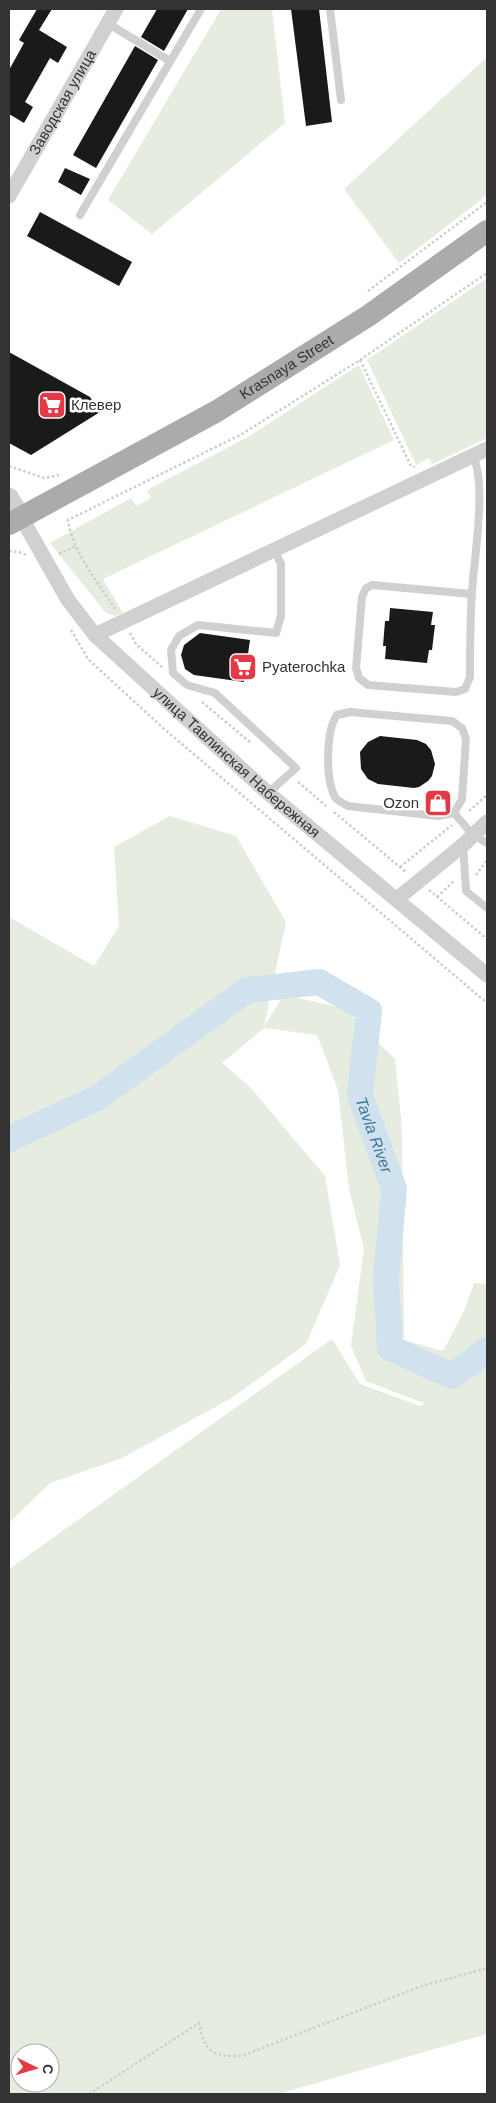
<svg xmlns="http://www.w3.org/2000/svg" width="496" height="2103" viewBox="0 0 496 2103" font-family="Arial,sans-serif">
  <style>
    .green { fill: #e6ecdf; fill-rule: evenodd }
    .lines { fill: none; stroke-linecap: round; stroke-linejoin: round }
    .river { stroke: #cfe2ee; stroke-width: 26 }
    .building { fill: #1a1a1a }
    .path { stroke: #cdcdcd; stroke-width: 2.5; stroke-dasharray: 2.5 2.5; stroke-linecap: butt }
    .service { stroke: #d0d0d0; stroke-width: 8 }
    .minor { stroke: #d0d0d0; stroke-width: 15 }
    .tertiary { stroke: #d0d0d0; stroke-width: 19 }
    .primary { stroke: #ababab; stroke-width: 22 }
    .labels { text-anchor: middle; stroke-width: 5; stroke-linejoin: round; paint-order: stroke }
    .street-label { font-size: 15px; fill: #333; stroke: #fff }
    .poi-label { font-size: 15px; fill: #333; stroke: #fff; text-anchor: start }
    .water-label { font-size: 16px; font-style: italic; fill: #3f7597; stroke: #fff }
  </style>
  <rect width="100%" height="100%" fill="#fff"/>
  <path class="green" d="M221,9H272L285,123L152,234L108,200Z
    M487,57V195L399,263L344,189Z
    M487,278V438L432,464L429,458L416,465L367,360Z
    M359,365L394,440L103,579L123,613L115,616L106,613L50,543L131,498L136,506L151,498L147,490L248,437Z
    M170,816L236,836L286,922L264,1026L284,995L343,1008L395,1059L402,1128L404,1340L443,1351L465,1309L474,1283L487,1284V2034L278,2094H9V1569L332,1339L360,1384L420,1406L426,1404L366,1381L351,1346L364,1249L349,1189L338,1090L317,1035L264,1028L222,1063L250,1087L325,1176L340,1265L306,1344L230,1399L122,1458L50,1483L9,1523V1391L11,1390L9,1385V917L94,966L119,926L114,847ZM20,2053H50V2083H20Z"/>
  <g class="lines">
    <path class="river" id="s1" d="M9,1139L97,1098L247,990L319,982L369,1011L360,1095L394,1189L386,1279L390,1348L452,1376L487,1350"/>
  </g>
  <path class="building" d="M37,9H52L39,30L67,47L58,63L50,58L25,102L33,107L24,123L9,114V70L24,43L19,40Z
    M157,9H188L164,51L141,37Z
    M291,9H319L332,122L306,126Z
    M135,46L158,60L96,168L73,155Z
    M65,168L90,179L81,195L58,182Z
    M40,212L132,262L119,286L27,236Z
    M9,352L90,397L100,412L31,455L9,443Z
    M390,608L433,612L431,625H435L432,650H429L427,663L385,659L386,646H383L385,621H389Z
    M200,633L250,640L244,682L194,675L185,669L181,655L184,645Z
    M380,736L417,740L426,744L431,750L435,764L432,776L428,781L419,787L414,788L378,784L368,779L361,769L360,752L368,742Z"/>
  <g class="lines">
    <path class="path" d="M368,291L487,202
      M360,360L411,466L415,467
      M9,466L44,478L59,475
      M9,551L19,552L26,555
      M59,554L76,546
      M115,609C98,582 73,553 68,520L242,434L360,360L487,273
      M71,630L88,659L163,728L487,1003
      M130,633L136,644L162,667
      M202,702L251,743
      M298,782L326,806
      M469,811L487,795
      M334,812L407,873
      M400,867L452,825
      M476,875L487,860
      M429,890L487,939
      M437,897L455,880
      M89,2094L199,2023C204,2052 213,2057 242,2056L419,1987L487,1968"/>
    <path class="service" d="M330,9L341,100
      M107,23L170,61
      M80,215L201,9
      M471,594L372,585L366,588L362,597L356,668L359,678L368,685L456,692L465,689L470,677C470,648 470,620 472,592C474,558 487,485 473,456
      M268,793L296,768L215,693L187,685L173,673L171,650L179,636L198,625L276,633L281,616V564L274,550
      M454,813L438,816L348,806C343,803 337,801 335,797C325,779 326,730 337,715L350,712L452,721L462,728L466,739L462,799L454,813L473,835L487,843
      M463,845L466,891L487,908"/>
    <g class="minor">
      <path id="s2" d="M9,196L116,9"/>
      <path id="s3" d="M21,517L68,600L95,635L268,793L487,975"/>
      <path d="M95,635L487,449"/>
      <path d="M397,899L463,845L487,822"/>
    </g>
    <path class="tertiary" d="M9,497L21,517"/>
    <path class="primary" id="s4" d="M9,524L217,411L368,316L487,231"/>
  </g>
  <defs>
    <g id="supermarket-square" transform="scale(1.4375)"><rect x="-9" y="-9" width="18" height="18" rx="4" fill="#e63946" stroke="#fff"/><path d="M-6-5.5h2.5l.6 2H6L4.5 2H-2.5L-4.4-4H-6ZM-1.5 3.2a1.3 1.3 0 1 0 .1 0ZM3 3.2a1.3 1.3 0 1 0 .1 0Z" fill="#fff"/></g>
    <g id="shop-square" transform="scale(1.4375)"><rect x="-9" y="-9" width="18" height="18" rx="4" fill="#e63946" stroke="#fff"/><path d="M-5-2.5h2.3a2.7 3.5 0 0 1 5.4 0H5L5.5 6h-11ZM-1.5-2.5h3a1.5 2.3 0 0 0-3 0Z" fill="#fff"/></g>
  </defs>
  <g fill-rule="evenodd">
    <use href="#supermarket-square" x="52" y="405"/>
    <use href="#supermarket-square" x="243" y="667"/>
    <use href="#shop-square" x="438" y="803"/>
  </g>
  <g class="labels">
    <g class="street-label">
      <text dy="5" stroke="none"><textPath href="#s2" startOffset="108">Заводская улица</textPath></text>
      <text dy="5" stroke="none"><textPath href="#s4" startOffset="319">Krasnaya Street</textPath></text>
      <text dy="5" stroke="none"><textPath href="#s3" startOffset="330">улица Тавлинская Набережная</textPath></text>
    </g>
    <g class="poi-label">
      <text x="71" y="410">Клевер</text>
      <text x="262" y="672">Pyaterochka</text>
      <text x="419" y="808" text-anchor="end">Ozon</text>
    </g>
    <g class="water-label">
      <text dy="6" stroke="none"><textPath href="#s1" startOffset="539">Tavla River</textPath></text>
    </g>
  </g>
  <rect width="496" height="2103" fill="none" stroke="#333333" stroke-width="20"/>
  <g transform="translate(35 2068) rotate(95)"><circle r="24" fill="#ffffff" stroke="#adadad"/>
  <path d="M0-4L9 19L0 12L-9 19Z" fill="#e63946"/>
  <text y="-8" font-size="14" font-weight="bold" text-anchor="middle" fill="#333333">С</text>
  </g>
</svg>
